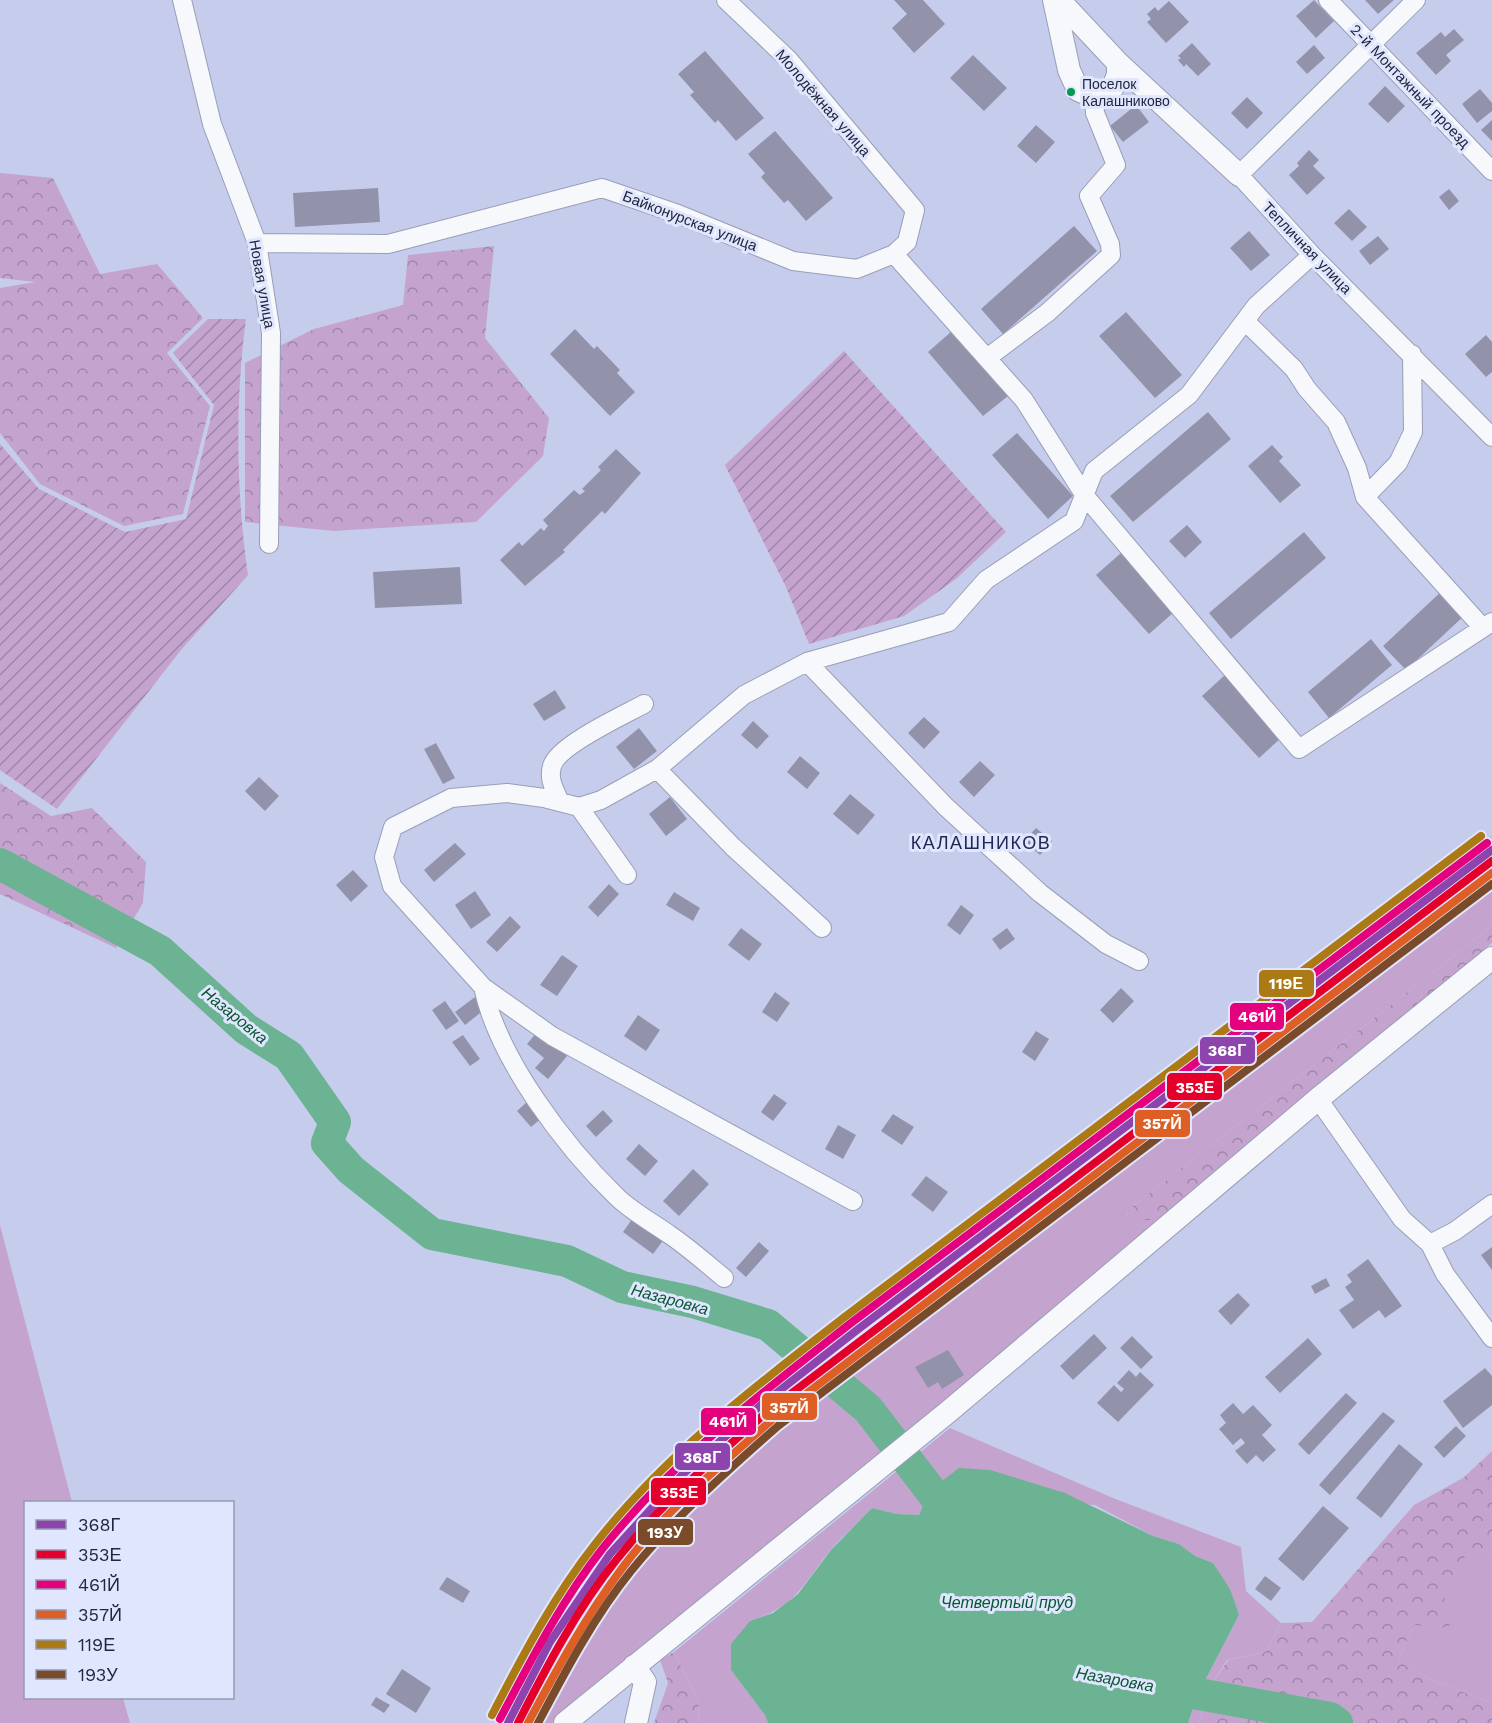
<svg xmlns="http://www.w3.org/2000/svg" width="1492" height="1723" viewBox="0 0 1492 1723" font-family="'Work Sans',sans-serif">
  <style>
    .built { fill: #b6c0f2 }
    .grass { fill: #c4a4ce }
    .forest { fill: url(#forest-crowns) }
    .garden { fill: url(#garden-furrows) }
    .water { fill: #6bb393 }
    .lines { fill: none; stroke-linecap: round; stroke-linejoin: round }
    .river { stroke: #6bb393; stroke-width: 32 }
    .building { fill: #9293ab }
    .minor-casing { stroke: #999eb6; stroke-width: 20 }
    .tertiary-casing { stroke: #999eb6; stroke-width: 24 }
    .minor { stroke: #f6f8fc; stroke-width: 18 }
    .tertiary { stroke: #f6f8fc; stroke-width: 22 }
    .rail-1-casing { stroke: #e0e6fe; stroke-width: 12 }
    .rail-2-casing { stroke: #e0e6fe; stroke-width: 12 }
    .rail-3-casing { stroke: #e0e6fe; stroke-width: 12 }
    .rail-4-casing { stroke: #e0e6fe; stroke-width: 12 }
    .rail-5-casing { stroke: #e0e6fe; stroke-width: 12 }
    .rail-6-casing { stroke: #e0e6fe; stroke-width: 12 }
    .rail-1 { stroke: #8e44ad; stroke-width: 8 }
    .rail-2 { stroke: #e4002b; stroke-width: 8 }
    .rail-3 { stroke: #e5007d; stroke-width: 8 }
    .rail-4 { stroke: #dd5f25; stroke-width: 8 }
    .rail-5 { stroke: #ac7a15; stroke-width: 8 }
    .rail-6 { stroke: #7a4b2a; stroke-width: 8 }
    .bus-dot { fill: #03994f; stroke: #e0e6fe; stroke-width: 2 }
    .labels { text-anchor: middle; stroke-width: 6; stroke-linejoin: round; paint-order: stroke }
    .bus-label { font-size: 14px; fill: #22273d; stroke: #e0e6fe; text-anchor: start }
    .street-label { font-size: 15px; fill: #22273d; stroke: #e0e6fe }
    .water-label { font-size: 16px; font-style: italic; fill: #095630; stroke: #e0e6fe }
    .quarter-label { font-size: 18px; letter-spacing: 1.5px; fill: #222856; stroke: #e0e6fe }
    .line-badge { stroke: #e0e6fe; stroke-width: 2 }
    .badge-label { font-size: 16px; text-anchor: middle; font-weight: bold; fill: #fff }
  </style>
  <defs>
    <pattern id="forest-crowns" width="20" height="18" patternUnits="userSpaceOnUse" patternTransform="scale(1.5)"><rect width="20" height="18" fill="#c4a4ce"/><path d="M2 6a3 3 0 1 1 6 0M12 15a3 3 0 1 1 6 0" fill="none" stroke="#9f86a8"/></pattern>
    <pattern id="garden-furrows" width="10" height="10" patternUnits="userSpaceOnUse" patternTransform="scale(1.5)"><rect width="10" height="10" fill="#c4a4ce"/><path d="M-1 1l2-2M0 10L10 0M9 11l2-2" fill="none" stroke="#9f86a8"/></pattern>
  </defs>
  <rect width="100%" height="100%" fill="#c6cdec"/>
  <path class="built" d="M1492,835V886L875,1345L778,1421L701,1489L630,1564L571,1648L529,1723H501L540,1641L601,1554L673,1472L945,1252Z"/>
  <path class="grass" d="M1492,886V926L1128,1210L1127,1220H1158L1000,1355L552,1723H529L571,1648L630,1564L701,1489L778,1421L964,1277Z
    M0,1225L72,1502H26V1698H123L130,1723H0Z
    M950,1428L1113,1498L1241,1547L1246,1591L1281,1623L1265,1652L1227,1660L1209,1688L1199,1723H1188L1198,1694L1239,1615L1213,1563L1195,1556L1179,1544L1153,1536L1095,1505L929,1491L919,1515L897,1514L872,1508C859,1523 842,1536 829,1552C801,1587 796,1606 750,1621L731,1670L765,1715L768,1723H698L699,1702L674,1652Z
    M1485,1550L1492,1557V1703L1434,1681L1398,1661L1414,1625L1444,1595L1466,1554Z"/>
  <path class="forest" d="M0,173L53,178L100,274L157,264L203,318L167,353L210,406L183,514L124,526L40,484L0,433V288L35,282L0,278Z
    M494,246L485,338L549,418L543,456L476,522L334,531L245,522V363L314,329L403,305L408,255Z
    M0,783L51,816L92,808L146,862L143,903L116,948L0,894Z
    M1492,926V943L1158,1220H1127L1128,1210Z
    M1492,1451V1557L1485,1550L1466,1555L1444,1595L1450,1628L1414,1625L1398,1661L1434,1681L1492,1703V1723H1199L1209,1688L1228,1660L1265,1652L1281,1623L1312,1622L1414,1505L1463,1478Z
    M674,1652L699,1702L698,1723H654L668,1683L660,1660Z"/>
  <path class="garden" d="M208,319H246C235,401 236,493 248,575L181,650L57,809L0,770V444L39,489L125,532L186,519L214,405L173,353Z
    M844,351L1006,532L956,579L904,616L809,644L786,587L725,465Z"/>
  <path class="water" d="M959,1468L990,1470L1065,1493L1153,1536L1179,1544L1195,1556L1213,1563L1230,1589L1239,1615L1198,1694L1188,1723H768L765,1715L731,1670V1644L750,1621L773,1613L798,1594L831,1550L872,1508L897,1514L919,1515L929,1491Z"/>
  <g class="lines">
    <path class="river" d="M0,864L160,951L246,1029L289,1056L335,1122L327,1143L351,1170L432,1234L567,1261L622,1287L693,1302L768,1325L868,1409L957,1525
      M1155,1686L1330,1718L1337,1723"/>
  </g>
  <path class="building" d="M894,0H923L945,24L914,53L892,28L907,14Z
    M1314,0L1334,21L1316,38L1296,16Z
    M1365,0H1394L1378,14Z
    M1169,1L1189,22L1166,43L1147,22L1151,19L1147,14L1155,7L1158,11Z
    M1454,29L1464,40L1446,55L1451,61L1436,75L1416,53L1441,32L1445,37Z
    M1192,43L1211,64L1198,76L1186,64L1184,67L1178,60L1181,58L1178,56Z
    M1314,45L1325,58L1307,74L1296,62Z
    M705,51L764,118L736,141L718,120L715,123L690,95L694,92L678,74Z
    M973,55L1007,88L984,111L950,78Z
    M1385,86L1405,106L1388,123L1368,104Z
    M1480,89L1492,103V111L1477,123L1462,104Z
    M1247,97L1263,113L1247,129L1231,113Z
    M1136,105L1149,122L1123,142L1110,126Z
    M1492,120V141L1481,130Z
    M1036,125L1055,142L1036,163L1017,146Z
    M775,131L833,198L806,221L788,200L784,203L761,177L765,173L748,154Z
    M1309,150L1319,160L1313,166L1325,178L1307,195L1289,175L1299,166L1297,163Z
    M378,188L380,222L295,227L293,193Z
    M1449,189L1459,201L1449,210L1439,197Z
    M1349,209L1367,227L1352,241L1334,223Z
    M1074,226L1097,251L1003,334L981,309Z
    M1249,231L1270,255L1251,271L1230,248Z
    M1378,236L1389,249L1370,265L1359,251Z
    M1126,312L1182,375L1155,398L1099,336Z
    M575,329L594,349L597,346L620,370L617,373L635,392L610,416L550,354Z
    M952,331L1008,396L983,416L928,352Z
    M1486,335L1492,342V372L1486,377L1465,354Z
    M1208,412L1231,439L1133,522L1110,496Z
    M1017,433L1073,496L1048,519L992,455Z
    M1272,445L1283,457L1279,461L1301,485L1280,503L1248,466Z
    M616,449L641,473L605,514L602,511L563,550L565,552L525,586L500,560L519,542L522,546L541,528L544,531L548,526L543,520L574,490L580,495L585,491L582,489L601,470L598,467Z
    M1187,525L1202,542L1185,558L1169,541Z
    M1304,532L1326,558L1231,639L1209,613Z
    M1121,553L1174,612L1149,634L1096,575Z
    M460,567L462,604L375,608L373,572Z
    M1444,589L1467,613L1406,670L1383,646Z
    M1371,639L1392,665L1329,718L1308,692Z
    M1226,674L1282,737L1259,758L1202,696Z
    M555,690L566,708L544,721L533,704Z
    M924,717L940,732L924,749L908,733Z
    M753,721L769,736L757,749L741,735Z
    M639,728L657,751L634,769L616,747Z
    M436,743L455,778L443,784L424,749Z
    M800,756L820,773L807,789L787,772Z
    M980,761L995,775L974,797L959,782Z
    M259,777L279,796L265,811L245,791Z
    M850,794L875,815L858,835L833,814Z
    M670,797L687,819L666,836L649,814Z
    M1036,828L1052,841L1040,855L1024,841Z
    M455,843L466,854L434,882L424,870Z
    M353,870L368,886L351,902L336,885Z
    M609,884L619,894L598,917L588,907Z
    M475,891L491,915L471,929L455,905Z
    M674,892L700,908L693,921L666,905Z
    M961,905L974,915L960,935L947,925Z
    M510,916L521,927L497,952L486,942Z
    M741,928L762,944L749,961L728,945Z
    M1007,928L1015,939L1000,950L992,939Z
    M562,955L578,966L557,996L540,985Z
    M1121,988L1134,1001L1113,1023L1100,1010Z
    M775,992L790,1003L777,1022L762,1012Z
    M475,997L485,1009L465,1025L455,1012Z
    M445,1001L459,1021L446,1030L432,1010Z
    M638,1015L660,1030L646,1051L624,1036Z
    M1036,1031L1049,1039L1035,1061L1022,1052Z
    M537,1032L567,1056L548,1079L535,1068L544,1058L527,1044Z
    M463,1035L480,1059L470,1066L452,1042Z
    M774,1094L787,1103L773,1121L761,1112Z
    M529,1100L543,1117L531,1127L517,1111Z
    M603,1110L613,1121L596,1137L586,1126Z
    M893,1114L914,1127L902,1145L881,1131Z
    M838,1125L856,1135L843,1159L825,1149Z
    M639,1144L658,1161L645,1176L626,1159Z
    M693,1169L709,1184L679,1216L663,1201Z
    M926,1176L948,1192L933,1212L911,1195Z
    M635,1215L665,1238L653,1254L623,1232Z
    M759,1242L769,1251L746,1277L736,1268Z
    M1492,1247V1270L1481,1255Z
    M1368,1259L1402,1306L1385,1318L1379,1310L1353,1329L1339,1310L1354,1300L1345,1287L1352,1282L1347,1275Z
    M1326,1278L1330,1286L1315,1294L1311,1286Z
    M1238,1293L1250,1305L1231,1325L1218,1311Z
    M1094,1334L1107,1348L1073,1380L1060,1366Z
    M1132,1336L1153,1357L1141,1369L1120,1348Z
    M1308,1338L1322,1354L1280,1393L1265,1377Z
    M948,1350L964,1375L942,1389L938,1382L928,1388L915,1367Z
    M1485,1368L1492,1376V1405L1463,1428L1443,1401Z
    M1129,1370L1136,1377L1140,1372L1154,1385L1118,1422L1097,1403L1114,1385L1121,1392L1124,1389L1117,1383Z
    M1346,1393L1357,1403L1309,1455L1298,1444Z
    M1233,1403L1243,1414L1253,1405L1272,1425L1262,1435L1276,1450L1263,1462L1256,1455L1247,1464L1235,1451L1245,1443L1241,1438L1233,1445L1219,1429L1226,1423L1220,1415Z
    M1383,1412L1395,1421L1330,1495L1319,1485Z
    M1456,1426L1466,1436L1444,1458L1434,1447Z
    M1399,1444L1423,1464L1381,1518L1356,1498Z
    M1323,1506L1349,1528L1303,1581L1278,1559Z
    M1265,1576L1281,1588L1271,1601L1255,1589Z
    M447,1577L470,1591L463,1603L439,1589Z
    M402,1669L431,1688L416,1713L386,1694Z
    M376,1697L390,1705L384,1713L371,1705Z"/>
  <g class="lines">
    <g class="minor-casing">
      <path id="minor" d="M182,0L212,124L257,243L271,333L269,544
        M1328,0L1492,171
        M1416,0L1239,175L1312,255L1492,437
        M257,243L388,244L602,188L678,214L793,261L857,269L894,254L907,242L915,210L789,60L726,0
        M894,254L1024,400L1085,496L1299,749L1492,622
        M1245,321L1294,369L1307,389L1336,422L1357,468L1365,497L1483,628
        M987,358L1047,313L1111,255L1110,244L1089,196L1116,165L1095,113L1094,97
        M1365,497L1398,463L1413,432L1412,354
        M807,662L946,807L1040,893L1106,944L1139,961
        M657,769L733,847L822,928
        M560,802C555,790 548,780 552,766C558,745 624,715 644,704
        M579,807L627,875
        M483,987C498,1059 565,1147 618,1198C633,1212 653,1223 670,1235C689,1248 706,1263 724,1278
        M1318,1099L1402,1219L1430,1244L1445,1274L1492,1338
        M853,1201L552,1036L483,987L392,886L384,857L393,827L451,798L507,793L544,798L579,807L601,800L657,769L744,695L807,662L949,622L986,580L1074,521L1094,471L1189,395L1256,306L1312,255
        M1430,1244L1455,1231L1492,1204"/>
    </g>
    <g class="tertiary-casing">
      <path id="tertiary" d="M1054,0L1069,70L1078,90L1094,97L1102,96L1113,87L1118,75V63L1059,0
        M1118,63L1239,175
        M634,1666L645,1682L636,1723
        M565,1723L948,1412L1318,1099L1492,958"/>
    </g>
    <use href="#minor" class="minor"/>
    <use href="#tertiary" class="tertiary"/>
    <g class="rail-1-casing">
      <path id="rail-1" d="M508,1723L550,1642L610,1554L682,1475L761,1405L857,1330L1492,850"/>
    </g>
    <g class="rail-2-casing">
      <path id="rail-2" d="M518,1723C547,1666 577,1609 617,1559C661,1504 714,1458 767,1412L1492,861"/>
    </g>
    <g class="rail-3-casing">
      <path id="rail-3" d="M500,1719C531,1660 562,1600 603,1548C673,1460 763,1392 851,1323L1487,843"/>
    </g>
    <g class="rail-4-casing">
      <path id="rail-4" d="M528,1723C557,1669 586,1616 623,1567C665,1511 721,1465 773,1419L1492,873"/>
    </g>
    <g class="rail-5-casing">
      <path id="rail-5" d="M492,1715C523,1655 554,1596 596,1543C666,1454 757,1385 846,1316L1481,836"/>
    </g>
    <g class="rail-6-casing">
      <path id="rail-6" d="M538,1723C566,1670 594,1617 631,1571C675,1517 727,1471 778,1426L1492,884"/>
    </g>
    <use href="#rail-1" class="rail-1"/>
    <use href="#rail-2" class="rail-2"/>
    <use href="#rail-3" class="rail-3"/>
    <use href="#rail-4" class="rail-4"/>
    <use href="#rail-5" class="rail-5"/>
    <use href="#rail-6" class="rail-6"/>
  </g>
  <circle class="bus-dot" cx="1071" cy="92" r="5"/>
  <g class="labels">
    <g class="bus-label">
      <text x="1082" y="89">Поселок<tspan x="1082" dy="17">Калашниково</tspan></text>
    </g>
    <g class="street-label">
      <text transform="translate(1410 86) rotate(46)" y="5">2-й Монтажный проезд</text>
      <text transform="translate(823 103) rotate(49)" y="5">Молодёжная улица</text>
      <text transform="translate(690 221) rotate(21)" y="5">Байконурская улица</text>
      <text transform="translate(1307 248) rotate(46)" y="5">Тепличная улица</text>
      <text transform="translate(262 284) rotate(80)" y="5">Новая улица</text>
    </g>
    <g class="water-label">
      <text transform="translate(235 1015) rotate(39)" y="6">Назаровка</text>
      <text transform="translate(670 1299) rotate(15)" y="6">Назаровка</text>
      <text x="1007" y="1608">Четвертый пруд</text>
      <text transform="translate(1115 1679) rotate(10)" y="6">Назаровка</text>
    </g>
    <g class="quarter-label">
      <text x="981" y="849">КАЛАШНИКОВ</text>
    </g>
  </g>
  <g class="line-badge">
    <rect x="1258" y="969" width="57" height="29" rx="6" fill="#ac7a15"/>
    <rect x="1229" y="1002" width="56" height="29" rx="6" fill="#e5007d"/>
    <rect x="1199" y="1036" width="57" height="29" rx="6" fill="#8e44ad"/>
    <rect x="1166" y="1072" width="57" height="29" rx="6" fill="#e4002b"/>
    <rect x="1134" y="1109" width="57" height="29" rx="6" fill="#dd5f25"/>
    <rect x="761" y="1392" width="57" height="29" rx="6" fill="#dd5f25"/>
    <rect x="700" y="1407" width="57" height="29" rx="6" fill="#e5007d"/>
    <rect x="674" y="1442" width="57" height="29" rx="6" fill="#8e44ad"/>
    <rect x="650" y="1477" width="57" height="29" rx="6" fill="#e4002b"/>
    <rect x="637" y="1518" width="57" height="28" rx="6" fill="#7a4b2a"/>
  </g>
  <g class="badge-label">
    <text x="1286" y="989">119Е</text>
    <text x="1257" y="1022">461Й</text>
    <text x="1227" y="1056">368Г</text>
    <text x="1195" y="1093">353Е</text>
    <text x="1162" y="1129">357Й</text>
    <text x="789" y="1413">357Й</text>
    <text x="728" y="1427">461Й</text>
    <text x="702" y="1463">368Г</text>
    <text x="679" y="1498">353Е</text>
    <text x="665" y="1538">193У</text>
  </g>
  <rect x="24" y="1501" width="210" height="198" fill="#e0e6fe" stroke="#949ab1" stroke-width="1.5"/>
  <rect x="36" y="1520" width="30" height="9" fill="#8e44ad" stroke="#949ab1" stroke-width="1.5"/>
  <text x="78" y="1531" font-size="18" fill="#22273d">368Г</text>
  <rect x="36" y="1550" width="30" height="9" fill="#e4002b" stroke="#949ab1" stroke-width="1.5"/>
  <text x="78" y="1561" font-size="18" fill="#22273d">353Е</text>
  <rect x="36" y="1580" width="30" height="9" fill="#e5007d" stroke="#949ab1" stroke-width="1.5"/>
  <text x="78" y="1591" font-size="18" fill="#22273d">461Й</text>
  <rect x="36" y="1610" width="30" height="9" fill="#dd5f25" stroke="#949ab1" stroke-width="1.5"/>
  <text x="78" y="1621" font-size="18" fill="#22273d">357Й</text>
  <rect x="36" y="1640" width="30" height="9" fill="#ac7a15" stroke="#949ab1" stroke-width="1.5"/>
  <text x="78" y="1651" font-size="18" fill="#22273d">119Е</text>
  <rect x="36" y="1670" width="30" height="9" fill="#7a4b2a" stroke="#949ab1" stroke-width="1.5"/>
  <text x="78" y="1681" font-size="18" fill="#22273d">193У</text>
</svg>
